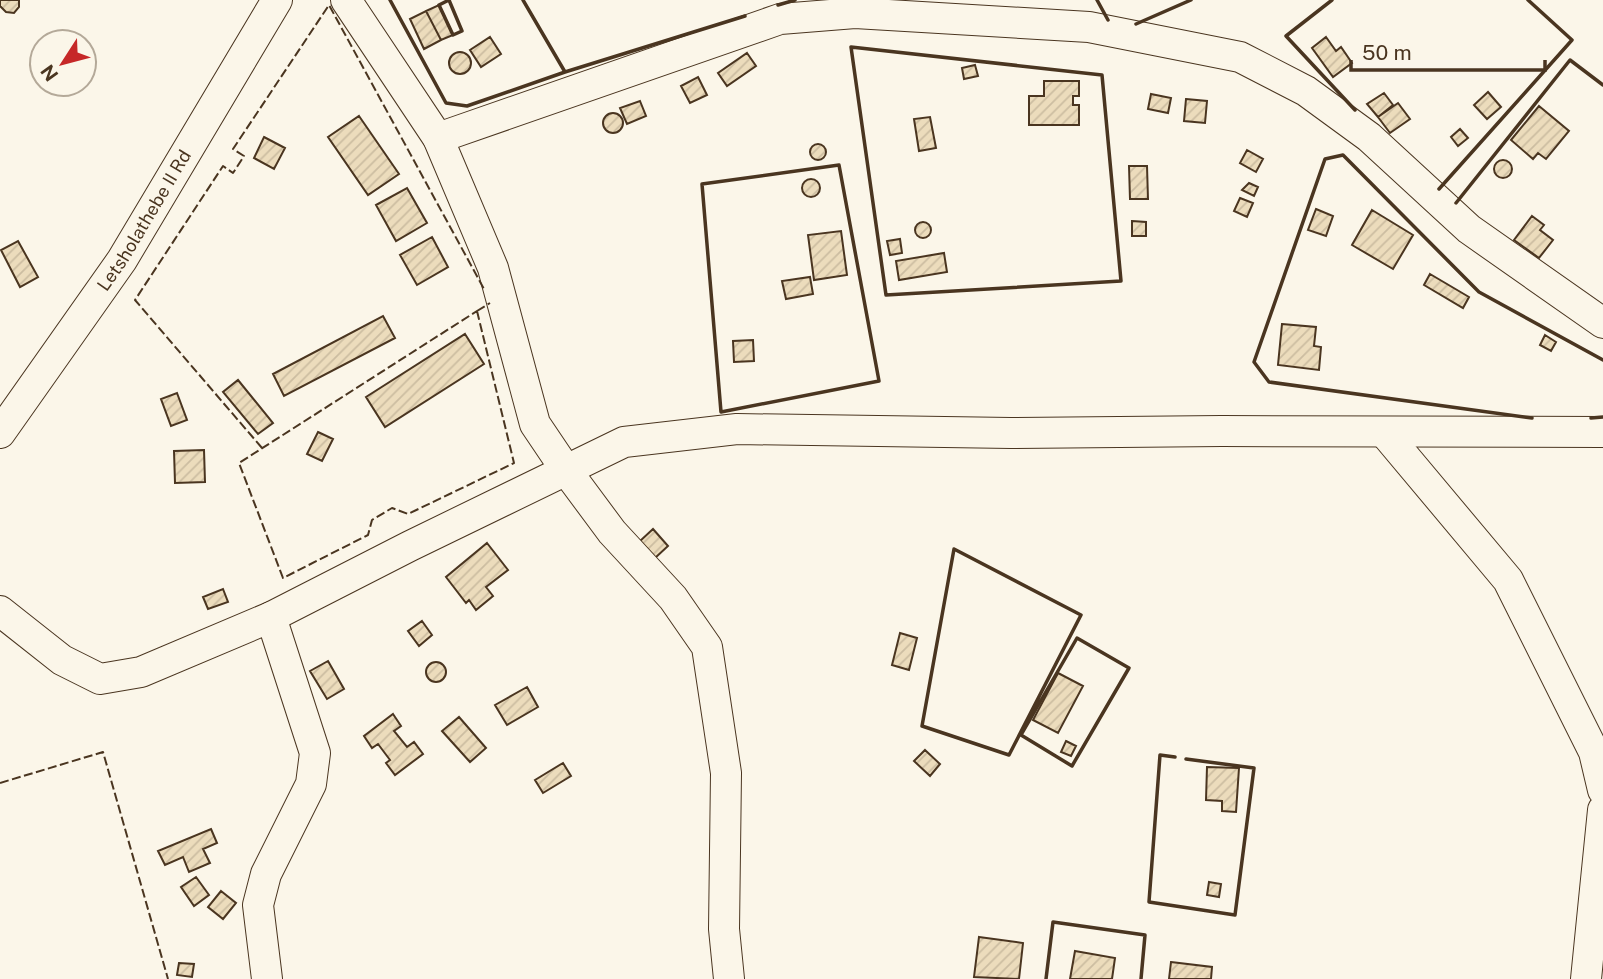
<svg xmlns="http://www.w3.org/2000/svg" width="1603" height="979" viewBox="0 0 1603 979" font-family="'Public Sans',sans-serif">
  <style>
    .building { fill: url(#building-hatch); stroke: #4a3520; stroke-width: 2 }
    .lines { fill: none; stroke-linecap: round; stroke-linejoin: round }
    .minor-casing { stroke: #4a3520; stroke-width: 32 }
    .minor { stroke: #fbf6e9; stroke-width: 30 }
    .fence { stroke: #4a3520; stroke-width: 2; stroke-dasharray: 9 3.5; stroke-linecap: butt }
    .wall { stroke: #4a3520; stroke-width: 3.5 }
    .labels { text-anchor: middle; stroke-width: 5; stroke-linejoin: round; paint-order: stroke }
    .street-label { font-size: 18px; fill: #4a3520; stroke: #fbf6e9 }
  </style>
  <defs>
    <pattern id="building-hatch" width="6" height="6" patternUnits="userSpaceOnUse" patternTransform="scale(1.75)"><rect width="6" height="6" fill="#ecdcbc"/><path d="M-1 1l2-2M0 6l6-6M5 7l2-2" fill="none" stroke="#ccbda1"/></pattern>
  </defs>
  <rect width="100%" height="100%" fill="#fbf6e9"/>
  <path class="building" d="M0,0H19V7L14,13L6,12L0,6Z
    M439,5L453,35L441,40L426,11Z
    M426,11L441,40L424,49L410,19Z
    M490,37L501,54L481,67L470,50Z
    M1326,37L1336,51L1341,47L1352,63L1333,77L1312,48Z
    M449 63a11 11 0 1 1 22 0a11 11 0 1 1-22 0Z
    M747,53L756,66L727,86L718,73Z
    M975,65L978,76L964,79L962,68Z
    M698,77L707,95L690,103L681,86Z
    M1044,81H1079V96H1073V105H1079V125H1029V96H1044Z
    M1488,92L1501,107L1487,119L1474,105Z
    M1384,93L1393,105L1378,117L1367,104Z
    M1151,94L1171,98L1168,113L1148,109Z
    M1186,99L1207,101L1205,123L1184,121Z
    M640,101L646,116L627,124L620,108Z
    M1398,103L1410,119L1390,133L1378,117Z
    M1539,106L1569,131L1546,159L1538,153L1533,159L1511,140Z
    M603 123a10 10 0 1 1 20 0a10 10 0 1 1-20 0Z
    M359,116L399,174L368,195L328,137Z
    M930,117L936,148L919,151L914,119Z
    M1460,129L1468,138L1458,146L1451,137Z
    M264,137L285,148L274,169L254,158Z
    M810 152a8 8 0 1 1 16 0a8 8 0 1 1-16 0Z
    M1247,150L1263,159L1256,172L1240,163Z
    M1494 169a9 9 0 1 1 18 0a9 9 0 1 1-18 0Z
    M1129,166H1147L1148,199H1130Z
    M802 188a9 9 0 1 1 18 0a9 9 0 1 1-18 0Z
    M1249,183L1258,187L1254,196L1242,190Z
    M407,188L427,223L396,241L376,205Z
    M1240,198L1253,203L1247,217L1234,211Z
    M1316,209L1333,216L1326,236L1308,230Z
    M1372,210L1413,235L1393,269L1352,245Z
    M1532,216L1544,225L1540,230L1553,240L1539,258L1514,240Z
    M1132,221L1146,222V236H1132Z
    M915 230a8 8 0 1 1 16 0a8 8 0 1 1-16 0Z
    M841,231L847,275L814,280L808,235Z
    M432,237L448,267L417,285L400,255Z
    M900,239L902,253L890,255L887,241Z
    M18,241L38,277L20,287L1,250Z
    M944,253L947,272L899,280L896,261Z
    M1430,274L1469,297L1463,308L1424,285Z
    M810,277L813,294L786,299L782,281Z
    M383,316L395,338L284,396L273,374Z
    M1282,324L1316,327L1314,346L1321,347L1319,370L1278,365Z
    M465,334L484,364L385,427L366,397Z
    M1545,335L1556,342L1551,351L1540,345Z
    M753,340L754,361L734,362L733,341Z
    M238,380L273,423L258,434L223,392Z
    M177,393L187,420L171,426L161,399Z
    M318,432L333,439L322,461L307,454Z
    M204,450L205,482L175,483L174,451Z
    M653,529L668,546L655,558L640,541Z
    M487,543L508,570L486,587L493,596L476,610L469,600L466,603L446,577Z
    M223,589L228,602L208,609L203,597Z
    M422,621L432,635L419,646L408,631Z
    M900,633L917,638L909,670L892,665Z
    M328,661L344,689L327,699L310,671Z
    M426 672a10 10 0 1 1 20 0a10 10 0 1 1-20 0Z
    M1058,673L1083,686L1058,733L1033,720Z
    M527,687L538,707L507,725L495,705Z
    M393,714L401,726L394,731L407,747L414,742L423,754L395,775L386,763L390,760L378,744L372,748L364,736Z
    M459,717L486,748L470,762L442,731Z
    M1066,741L1076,746L1071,756L1061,752Z
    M925,750L940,764L930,776L914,761Z
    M563,763L571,776L543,793L535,780Z
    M1207,767L1239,768L1236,812L1222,811V801L1206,800Z
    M211,829L217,843L203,849L210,863L189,872L183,857L165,865L158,851Z
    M196,877L209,895L194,906L181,887Z
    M1209,882L1221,884L1219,897L1207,895Z
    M221,891L236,903L223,919L208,907Z
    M979,937L1023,943L1019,979L974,977Z
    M1075,951L1115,958L1112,979H1070Z
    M1171,962L1212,967L1211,979H1169Z
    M179,963L194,964L192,977L177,975Z"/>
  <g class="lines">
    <g class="minor-casing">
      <g id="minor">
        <path d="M346,0L438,138L493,268L535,424L566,470L612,532L673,598L707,647L726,773L724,929L729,979"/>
        <path d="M438,138L780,19L855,13L1089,27L1240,57L1306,91L1369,137L1469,229L1603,323"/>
        <path d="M1384,432L1508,580L1594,752L1603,790"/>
        <path id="s1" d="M0,433L122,260L277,0"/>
        <path d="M0,611L62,660L100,679L141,672L271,617L410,546L624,442L737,429L1011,433L1222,431L1603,432"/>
        <path d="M267,979L258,905L266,874L311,784L315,753L271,617"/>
        <path d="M1586,979L1603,810"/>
      </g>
    </g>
    <use href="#minor" class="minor"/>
    <path class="fence" d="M477,311L490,303
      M477,311L514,463L408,514L392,508L372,520L368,535L283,578L239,463Z
      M262,448L135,300L223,166L233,173L244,156L233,149L329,5L484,289
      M0,783L103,752L168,979"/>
    <path class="wall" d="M390,0L446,103L467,106L565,72L523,0
      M449,0L462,31L453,35L439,5Z
      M1097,0L1108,20
      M1332,0L1286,36L1355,110
      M778,5L795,0
      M1136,24L1191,0
      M851,47L1102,75L1121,281L886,295Z
      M565,72L745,16
      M839,165L879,381L721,412L702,184Z
      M1439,189L1572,40L1528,0
      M1456,203L1570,60L1603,85
      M1532,418L1269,382L1254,362L1325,159L1343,155L1479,292L1603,360
      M1591,418L1603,417
      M954,549L1081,615L1009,755L922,726Z
      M1077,638L1129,668L1072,766L1021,735Z
      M1175,757L1160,755L1149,902L1235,915L1254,768L1186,759
      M1046,979L1053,922L1145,935L1141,979"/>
  </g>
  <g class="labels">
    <g class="street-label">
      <text dy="6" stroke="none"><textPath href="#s1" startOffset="257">Letsholathebe II Rd</textPath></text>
    </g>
  </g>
  <g transform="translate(63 63) rotate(234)"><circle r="33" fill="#fbf6e9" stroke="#b4a999" stroke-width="2"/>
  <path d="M0-5L12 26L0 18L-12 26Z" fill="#c62828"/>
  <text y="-10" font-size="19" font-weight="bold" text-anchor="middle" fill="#4a3520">N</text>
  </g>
  <path d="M1351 60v10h194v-10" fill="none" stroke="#4a3520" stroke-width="3.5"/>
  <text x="1362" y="60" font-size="21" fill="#4a3520" stroke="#fbf6e9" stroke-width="5" paint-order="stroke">50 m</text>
</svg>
